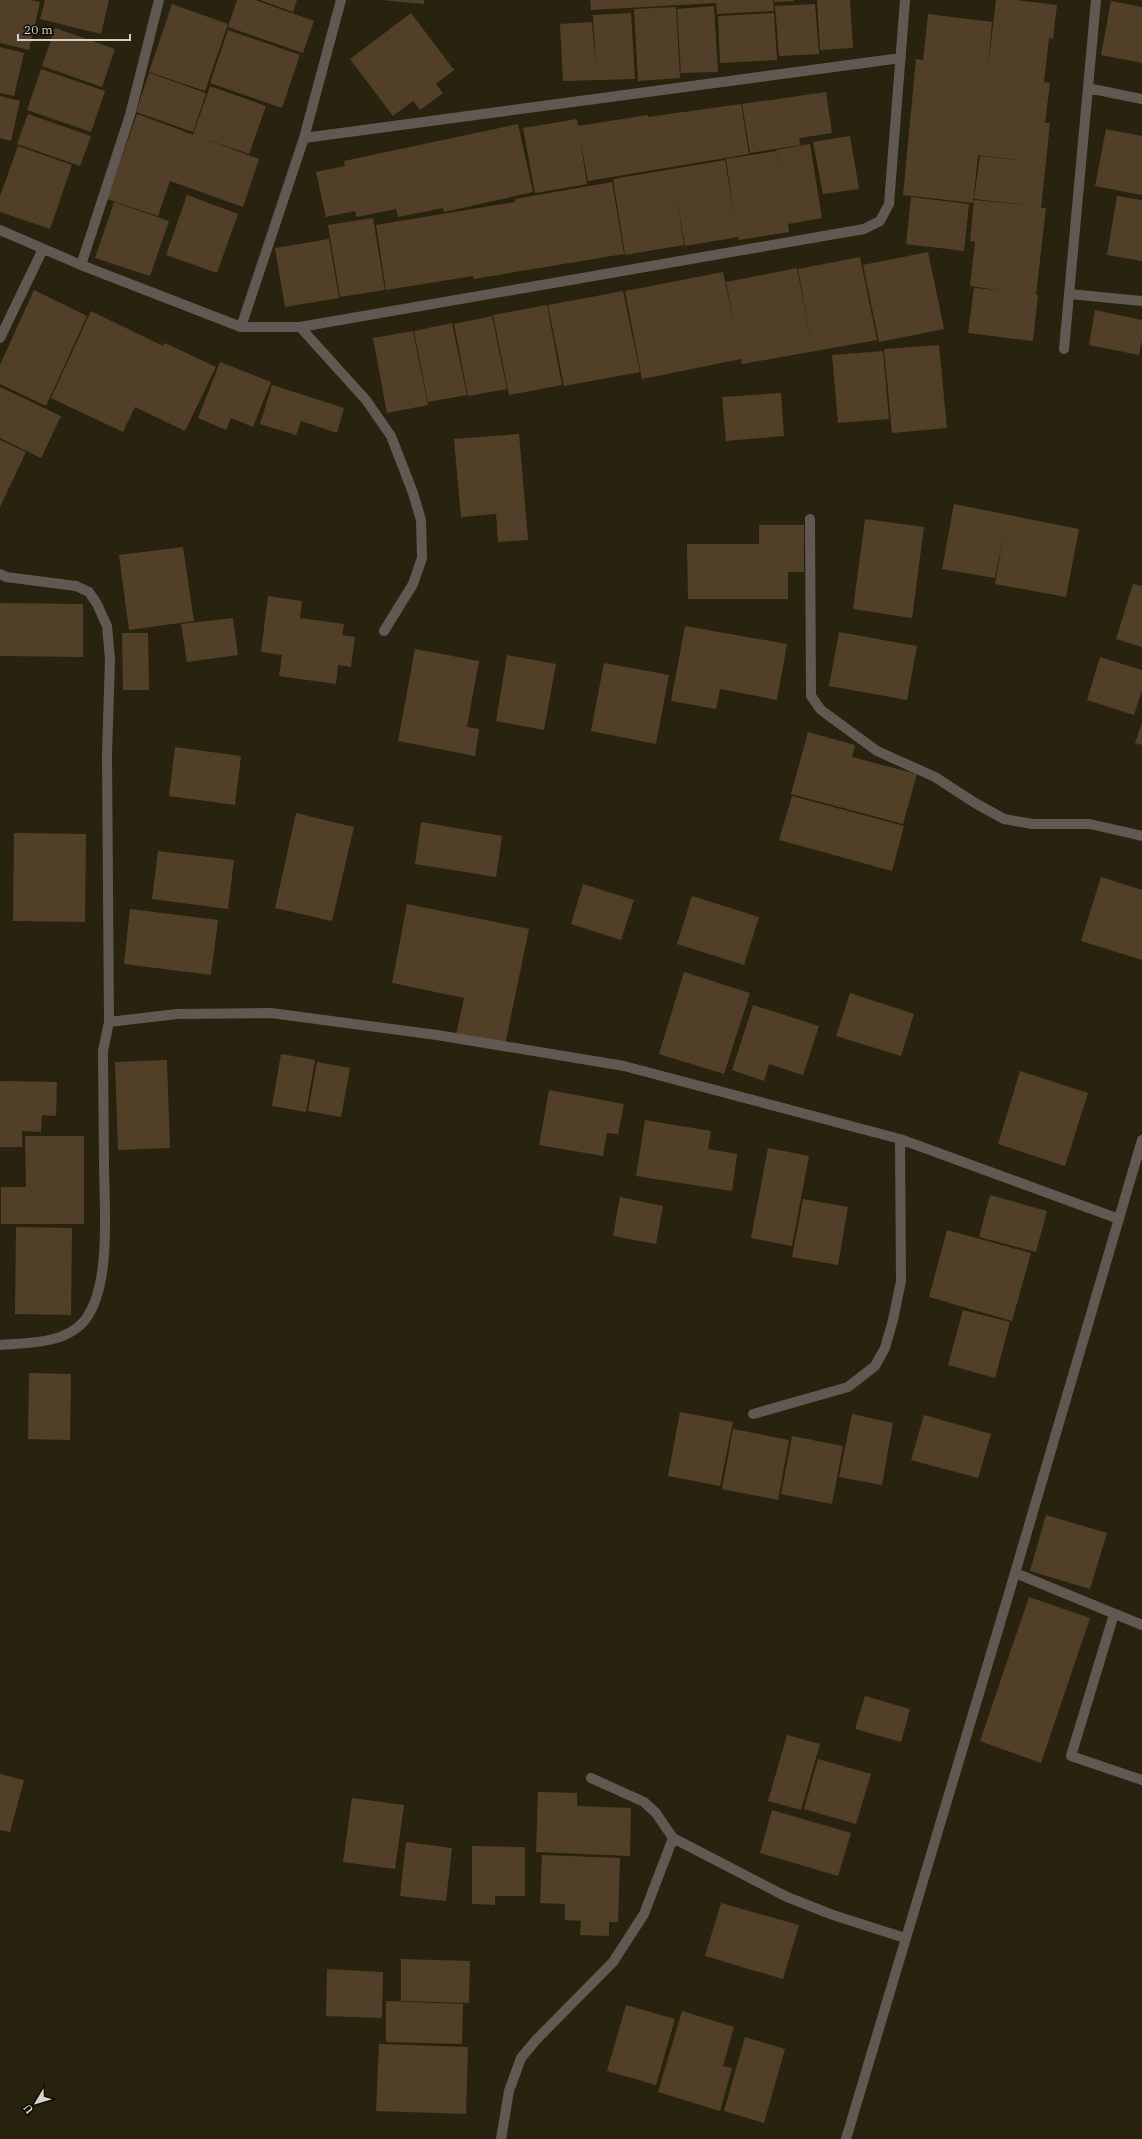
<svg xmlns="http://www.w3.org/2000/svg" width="1142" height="2139" viewBox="0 0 1142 2139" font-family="'IBM Plex Serif',serif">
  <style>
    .building { fill: #514027 }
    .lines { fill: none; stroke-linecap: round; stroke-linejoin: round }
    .minor { stroke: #625852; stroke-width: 10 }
  </style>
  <rect width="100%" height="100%" fill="#28230e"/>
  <path class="building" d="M0,0H31L40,2L29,50L0,43Z
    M45,0H109L101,34L40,19Z
    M237,0H255L314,21L303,53L228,27Z
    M260,0H297L293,12Z
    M381,0H424V4Z
    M590,0H716V3L591,10Z
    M716,0H773L774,11L717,14Z
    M774,0H794V1L774,2Z
    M817,0H850L853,48L820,50Z
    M996,0H1015L1057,5L1053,39L1049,38L1044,82L1050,83L1045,123H1050L1041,208H1046L1036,295H1038L1033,341L968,333L974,288L998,290L970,286L975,242L970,241L974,200L1027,205L974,199L980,156L1026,161L978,155L973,203L903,195L916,59L923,60L928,14L992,22L988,68Z
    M1111,1L1142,7V63L1101,55Z
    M172,4L228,24L205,91L149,72Z
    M815,4L819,54L779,56L775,6Z
    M714,6L718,72L681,73L677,9Z
    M676,7L680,78L638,81L634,9Z
    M411,13L454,70L436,84L443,93L420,110L413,101L393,116L350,59Z
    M631,13L635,79L563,81L560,24L592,22L596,68L593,15Z
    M774,13L777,60L720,63L718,16Z
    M55,28L115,49L102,87L42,66Z
    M228,30L300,55L282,108L210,83Z
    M0,47L24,53L14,96L0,93Z
    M41,69L105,91L91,132L27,110Z
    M149,73L206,93L193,132L136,112Z
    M210,86L266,106L249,154L193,135Z
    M826,92L832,133L799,138L801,145L750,153L742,104Z
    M0,96L20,101L11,141L0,138Z
    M741,104L749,154L588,181L580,138L587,184L535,193L523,128L577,119L578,126L648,115V117Z
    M28,114L91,136L80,166L17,144Z
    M137,114L259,159L243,207L170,181L173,172L158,216L107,199Z
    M518,124L533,192L444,212L443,208L398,217L396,209L356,217L355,211L326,217L316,172L345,166L344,161Z
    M1106,129L1142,136V195L1095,186Z
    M850,136L859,189L823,194L813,142Z
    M810,144L822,218L788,224L789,232L739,240L738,237L685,246L675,188L684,245L625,255L613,179L725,160L735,220L726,159L776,151L787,214L776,150Z
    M18,146L72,165L50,229L0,212V196Z
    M612,182L624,254L527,270L524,248L527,270L474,279L473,276L386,290L376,225L515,202V199Z
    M187,195L238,214L217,273L166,255Z
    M1117,196L1142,200V261L1107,255Z
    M911,197L969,204L964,251L906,244Z
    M114,202L169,221L150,276L95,258Z
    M373,218L385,290L340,297L328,225Z
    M329,239L339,298L285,307L275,248Z
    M928,252L944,329L879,342L863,265Z
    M860,257L877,340L742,364L741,359L642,379L625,291L723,272L734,324L726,282L797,268L812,347L798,269Z
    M34,290L87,316L46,406L0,384V365L9,345L35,357L9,345Z
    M623,291L640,372L564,386L548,305Z
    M547,305L562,385L509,395L493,315Z
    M1095,310L1142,320V340L1139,355L1089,345Z
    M91,311L163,346L165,343L216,367L185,431L135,407L123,432L51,398Z
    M492,316L507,389L468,396L454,324Z
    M452,323L467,395L428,402L414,331Z
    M413,331L428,405L387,413L373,338Z
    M939,345L947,428L892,433L884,349Z
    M883,351L889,419L838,423L832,355Z
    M220,362L271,382L253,427L231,418L226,430L198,418Z
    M272,385L344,408L337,433L301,421L296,435L260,424Z
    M0,387L61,416L41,458L0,438Z
    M781,393L784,436L726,441L722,397Z
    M519,434L528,540L498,542L496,514L461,517L454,439Z
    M0,440L26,452L0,507Z
    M954,504L1079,529L1066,597L995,584L1004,533L995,578L942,569Z
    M865,519L924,527L912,618L853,609Z
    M759,525H804V572H788V599H688L687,544H759Z
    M183,547L194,621L129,630L119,555Z
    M1133,584L1142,586V647L1116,639Z
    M268,596L302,601L300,618L344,624L342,635L355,637L351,667L338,665L336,684L279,676L282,655L261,652Z
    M0,603L83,604V657L0,656Z
    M233,618L238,655L187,662L181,624Z
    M685,626L787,644L777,700L720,689L716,709L671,701Z
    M839,632L917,646L907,700L829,686Z
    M122,633H148L149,690H123Z
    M415,649L479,661L467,727L479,729L475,756L398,741Z
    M507,655L556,664L544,730L496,721Z
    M1100,657L1142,670V690L1134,715L1087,700Z
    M604,663L669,675L656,744L591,731Z
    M1142,723V745L1135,743Z
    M808,732L855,745L852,757L917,774L903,824L791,794Z
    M175,747L241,756L235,805L169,796Z
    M792,796L904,826L892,871L779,840Z
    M296,813L354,827L332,921L275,908Z
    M421,822L502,836L496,877L415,864Z
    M14,833L86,834L85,922L13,921Z
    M158,851L234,860L228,909L152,899Z
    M1101,877L1142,890V960L1081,941Z
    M583,884L634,900L621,940L571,924Z
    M692,896L759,917L744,965L677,944Z
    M407,904L529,929L505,1045L456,1035L464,998L392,983Z
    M130,909L218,920L211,975L124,964Z
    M684,972L750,993L724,1074L659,1054Z
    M850,993L914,1014L901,1056L836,1036Z
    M753,1005L819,1026L803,1075L769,1064L764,1081L732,1070Z
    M281,1054L315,1060L306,1112L272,1106Z
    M167,1060L170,1148L118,1150L115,1062Z
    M317,1062L350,1068L341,1117L308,1111Z
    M1020,1071L1088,1093L1065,1166L998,1144Z
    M0,1081L57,1082L56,1116L42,1115L41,1132L22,1131V1147H0Z
    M549,1090L624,1104L618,1134L607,1133L603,1156L539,1145Z
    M645,1120L711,1131L708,1149L737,1154L732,1191L636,1176Z
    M25,1136H84V1224H1V1187H26Z
    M768,1148L809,1156L792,1246L751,1238Z
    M990,1195L1047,1211L1036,1252L979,1237Z
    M620,1197L663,1206L656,1244L613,1236Z
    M803,1199L848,1207L838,1265L792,1257Z
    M16,1227L72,1228L71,1315L15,1314Z
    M947,1230L1031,1253L1012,1321L929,1297Z
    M963,1310L1010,1322L995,1378L948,1365Z
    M29,1373L71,1374L70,1440L28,1439Z
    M680,1412L733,1422L720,1486L668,1476Z
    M852,1414L893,1423L882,1485L839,1477Z
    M924,1415L991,1434L978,1478L911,1460Z
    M733,1429L789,1440L778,1500L722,1489Z
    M792,1436L843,1446L832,1504L781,1494Z
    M1046,1515L1107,1533L1090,1589L1030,1571Z
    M1029,1597L1090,1618L1041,1763L980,1741Z
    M865,1696L910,1709L901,1742L855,1729Z
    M787,1735L820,1744L801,1810L768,1801Z
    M818,1759L871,1774L856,1824L804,1809Z
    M0,1774L24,1780L10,1832L0,1830Z
    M538,1792L577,1793V1806L631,1808L630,1856L536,1852Z
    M352,1798L404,1805L395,1869L343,1862Z
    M772,1810L851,1833L838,1876L760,1853Z
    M406,1842L452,1848L446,1901L400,1896Z
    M472,1846L525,1847V1896H495V1905L472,1904Z
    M542,1855L620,1858L618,1922H609V1936L580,1935L581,1921L565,1920V1904L540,1903Z
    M721,1903L799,1925L783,1979L705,1956Z
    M401,1959L470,1961L469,2003L401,2001Z
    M327,1969L383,1972L382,2018L326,2016Z
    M386,2001L463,2004L462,2044L386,2042Z
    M626,2005L675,2019L656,2085L607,2071Z
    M682,2011L734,2027L723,2066L732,2068L720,2111L658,2092Z
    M745,2037L785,2049L764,2123L724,2111Z
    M379,2044L468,2047L466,2114L376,2111Z"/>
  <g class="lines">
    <path class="minor" d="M1088,88L1142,99
      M304,138L901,58
      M0,230L81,265L241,327H300L864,229L880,221L889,204L905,0
      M81,265L130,115L159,0
      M1069,294L1142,301
      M241,327L304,138L341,0
      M300,327L366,400L391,436L413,493L421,520L422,558L413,584L384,631
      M0,338L43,249
      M1064,349L1096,0
      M810,519L811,696L821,710L877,751L935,777L975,803L1004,819L1032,824H1090L1142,836
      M0,574L6,577L76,586L89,592L97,604L107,626L110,659L107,754L109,1022L103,1051C103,1088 104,1126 104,1163C104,1206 112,1285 85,1320C66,1344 27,1343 0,1345
      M109,1022L177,1014L271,1013L437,1035L624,1066L900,1139L1119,1219
      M753,1414L848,1387L875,1366L885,1348L893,1320L901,1281L900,1139
      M1015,1573L1142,1625
      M1114,1614L1071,1756L1142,1780
      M591,1778L644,1802L656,1813L673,1838L787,1897L833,1915L905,1938
      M501,2139L509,2091L521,2058L536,2040L613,1962L644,1914L673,1838
      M846,2139L1015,1573L1142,1140"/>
  </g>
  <g transform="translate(36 2103) rotate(232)" stroke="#0f0d05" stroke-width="3" paint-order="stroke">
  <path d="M0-3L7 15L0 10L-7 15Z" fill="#d6d3c6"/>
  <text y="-6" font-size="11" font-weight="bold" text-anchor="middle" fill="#d6d3c6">U</text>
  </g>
  <path d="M18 34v6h112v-6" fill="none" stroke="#d6d3c6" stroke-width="2"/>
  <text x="24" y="34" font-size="12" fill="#d6d3c6" stroke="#0f0d05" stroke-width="3" paint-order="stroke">20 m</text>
</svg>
